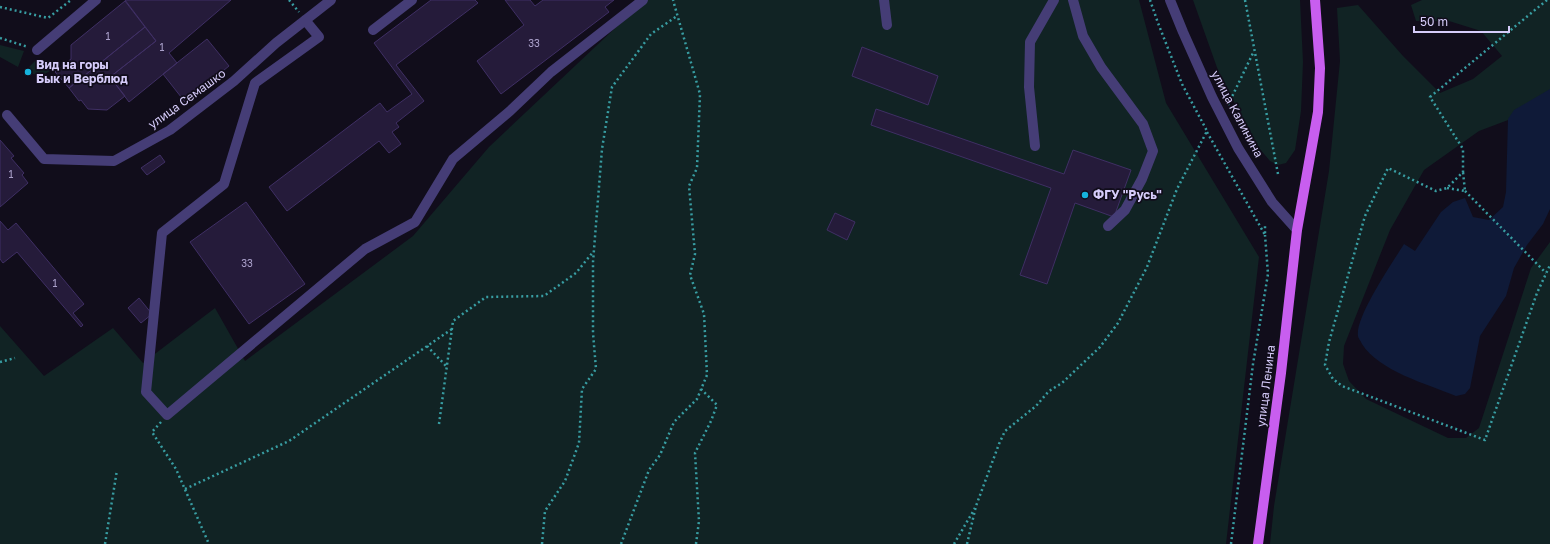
<svg xmlns="http://www.w3.org/2000/svg" width="1550" height="544" viewBox="0 0 1550 544" font-family="'Golos Text',sans-serif">
  <style>
    .green { fill: #112324 }
    .water { fill: #0f1a38 }
    .building { fill: #251b3a; stroke: #3f2f64 }
    .lines { fill: none; stroke-linecap: round; stroke-linejoin: round }
    .path { stroke: #389da2; stroke-width: 2.5; stroke-dasharray: 2 3; stroke-linecap: butt }
    .minor { stroke: #453d76; stroke-width: 10 }
    .major { stroke: #c85eef; stroke-width: 10 }
    .poi-dot { fill: #16b3dc; stroke: #110d1b; stroke-width: 1.5 }
    .labels { text-anchor: middle; stroke-width: 3.5; stroke-linejoin: round; paint-order: stroke }
    .number-label { font-size: 10px; fill: #aaa0ca }
    .poi-label { font-size: 12px; font-weight: bold; fill: #d6ccfa; stroke: #110d1b; text-anchor: start }
    .street-label { font-size: 12px; fill: #d6ccfa; stroke: #110d1b }
  </style>
  <rect width="100%" height="100%" fill="#110d1b"/>
  <path class="green" d="M645,0H1139L1166,103L1259,257L1226,544H0V326L44,376L113,328L143,363L215,308L245,361L413,236L489,147Z
    M1193,0H1300L1303,62L1301,111L1295,150L1286,163L1278,165L1270,161L1259,148L1220,76Z
    M1422,0H1550V104L1479,131L1424,170L1390,230L1344,346L1343,364L1349,381L1366,399L1448,438H1466L1479,428L1531,268L1550,242V544H1270L1274,506L1329,171L1340,61L1337,8L1358,5L1403,56L1440,93L1473,79L1502,56L1481,31L1449,21H1416L1411,5Z
    M0,45L24,51L18,67L0,57Z
    M36,60L40,62L50,71C41,77 35,75 25,71Z"/>
  <path class="water" d="M1550,89V209L1543,224L1527,245L1514,268L1506,296L1480,336L1470,388L1465,394L1456,396C1427,384 1379,371 1362,344C1361,341 1358,338 1358,336C1355,317 1393,262 1404,244L1415,251L1441,212L1453,202L1465,198L1473,217L1489,220L1503,207L1506,192L1508,119L1514,110Z"/>
  <path class="building" d="M125,0H231L169,53L177,63L129,102L110,77L156,41Z
    M431,0H475L478,3L396,65L424,101L396,123L399,127L392,132L401,144L389,153L379,141L287,211L269,187L380,103L387,112L412,94L374,43Z
    M505,0H530L535,6L543,0H614L605,7L609,12L501,94L477,61L524,25Z
    M125,1L145,27L69,88L55,72L71,59V45Z
    M145,27L156,41L110,77L125,96L107,110L88,109L81,100L79,101L69,88Z
    M207,39L229,66L185,102L163,74Z
    M862,47L938,76L928,105L852,76Z
    M876,109L1064,174L1073,150L1131,170L1114,217L1075,203L1047,284L1020,275L1051,188L871,125Z
    M0,140L14,156L11,158L24,173L22,175L28,183L0,207Z
    M160,155L165,162L147,175L141,168Z
    M246,202L305,284L249,324L190,242Z
    M835,213L855,222L847,240L827,230Z
    M0,221L8,230L16,223L84,304L73,313L83,325L81,327L17,252L3,263L0,259Z
    M139,298L152,314L141,323L128,308Z"/>
  <g class="lines">
    <path class="path" d="M289,0L299,12
      M1245,0L1278,174
      M1547,0L1430,97L1463,149V172L1447,188L1436,191L1388,168L1365,216L1329,342L1325,365L1333,379L1342,386L1485,440L1537,293L1550,265
      M0,7L48,18L71,0
      M0,38L28,47
      M1228,105L1254,51
      M1207,132L1265,235V225
      M1447,188L1465,191L1463,172
      M1465,191L1546,273
      M427,346L447,367
      M0,362L15,358
      M161,422L152,432L176,469L209,544
      M439,424L453,321L486,297L544,296L576,273L593,252
      M185,489L289,441L452,329
      M105,544L117,470
      M542,544L545,511L565,481L579,443L582,389L596,369L593,333V262L602,149L612,87L651,34L677,16
      M621,544L649,470L660,455L674,422L697,399L707,375L704,314L690,275L695,254L689,186L697,168L700,94L673,0
      M696,544L699,521L695,453L711,421L717,405L701,389
      M954,544L975,508
      M967,544L976,506L999,444L1005,431L1036,406L1049,391L1062,383L1100,347L1118,323L1147,267L1177,189L1207,131L1182,84L1158,23L1150,0
      M1231,544L1253,364L1268,274L1265,235"/>
    <path class="minor" d="M884,0L887,25
      M1073,0L1083,36L1101,67L1143,124L1153,151L1142,179L1125,210L1108,226
      M1170,0L1183,32L1212,97L1238,148L1272,202L1297,230
      M305,20L319,37L255,83L224,184L162,233L146,392L167,415L365,249L415,222L453,159L510,111L551,72L643,0
      M373,30L412,0
      M37,50L96,0
      M7,115L44,159L114,161L170,130L234,81L276,43L331,0
      M1035,146L1029,87L1030,42L1054,0"/>
    <path class="major" d="M1258,544L1281,373L1297,230L1318,112L1320,68L1315,0"/>
  </g>
  <g class="poi-dot">
    <circle cx="28" cy="72" r="4"/>
    <circle cx="1085" cy="195" r="4"/>
  </g>
  <g class="labels">
    <g class="number-label">
      <text x="108" y="40">1</text>
      <text x="534" y="47">33</text>
      <text x="162" y="51">1</text>
      <text x="11" y="178">1</text>
      <text x="247" y="267">33</text>
      <text x="55" y="287">1</text>
    </g>
    <g class="poi-label">
      <text x="36" y="69">Вид на горы<tspan x="36" dy="14">Бык и Верблюд</tspan></text>
      <text x="1093" y="199">ФГУ "Русь"</text>
    </g>
    <g class="street-label">
      <text transform="translate(187 99) rotate(-36)" y="4">улица Семашко</text>
      <text transform="translate(1237 114) rotate(62)" y="4">улица Калинина</text>
      <text transform="translate(1266 386) rotate(-83)" y="4">улица Ленина</text>
    </g>
  </g>
  <path d="M1414 26v6h95v-6" fill="none" stroke="#d6ccfa" stroke-width="2"/>
  <text x="1420" y="26" font-size="12" fill="#d6ccfa" stroke="#110d1b" stroke-width="3" paint-order="stroke">50 m</text>
</svg>
